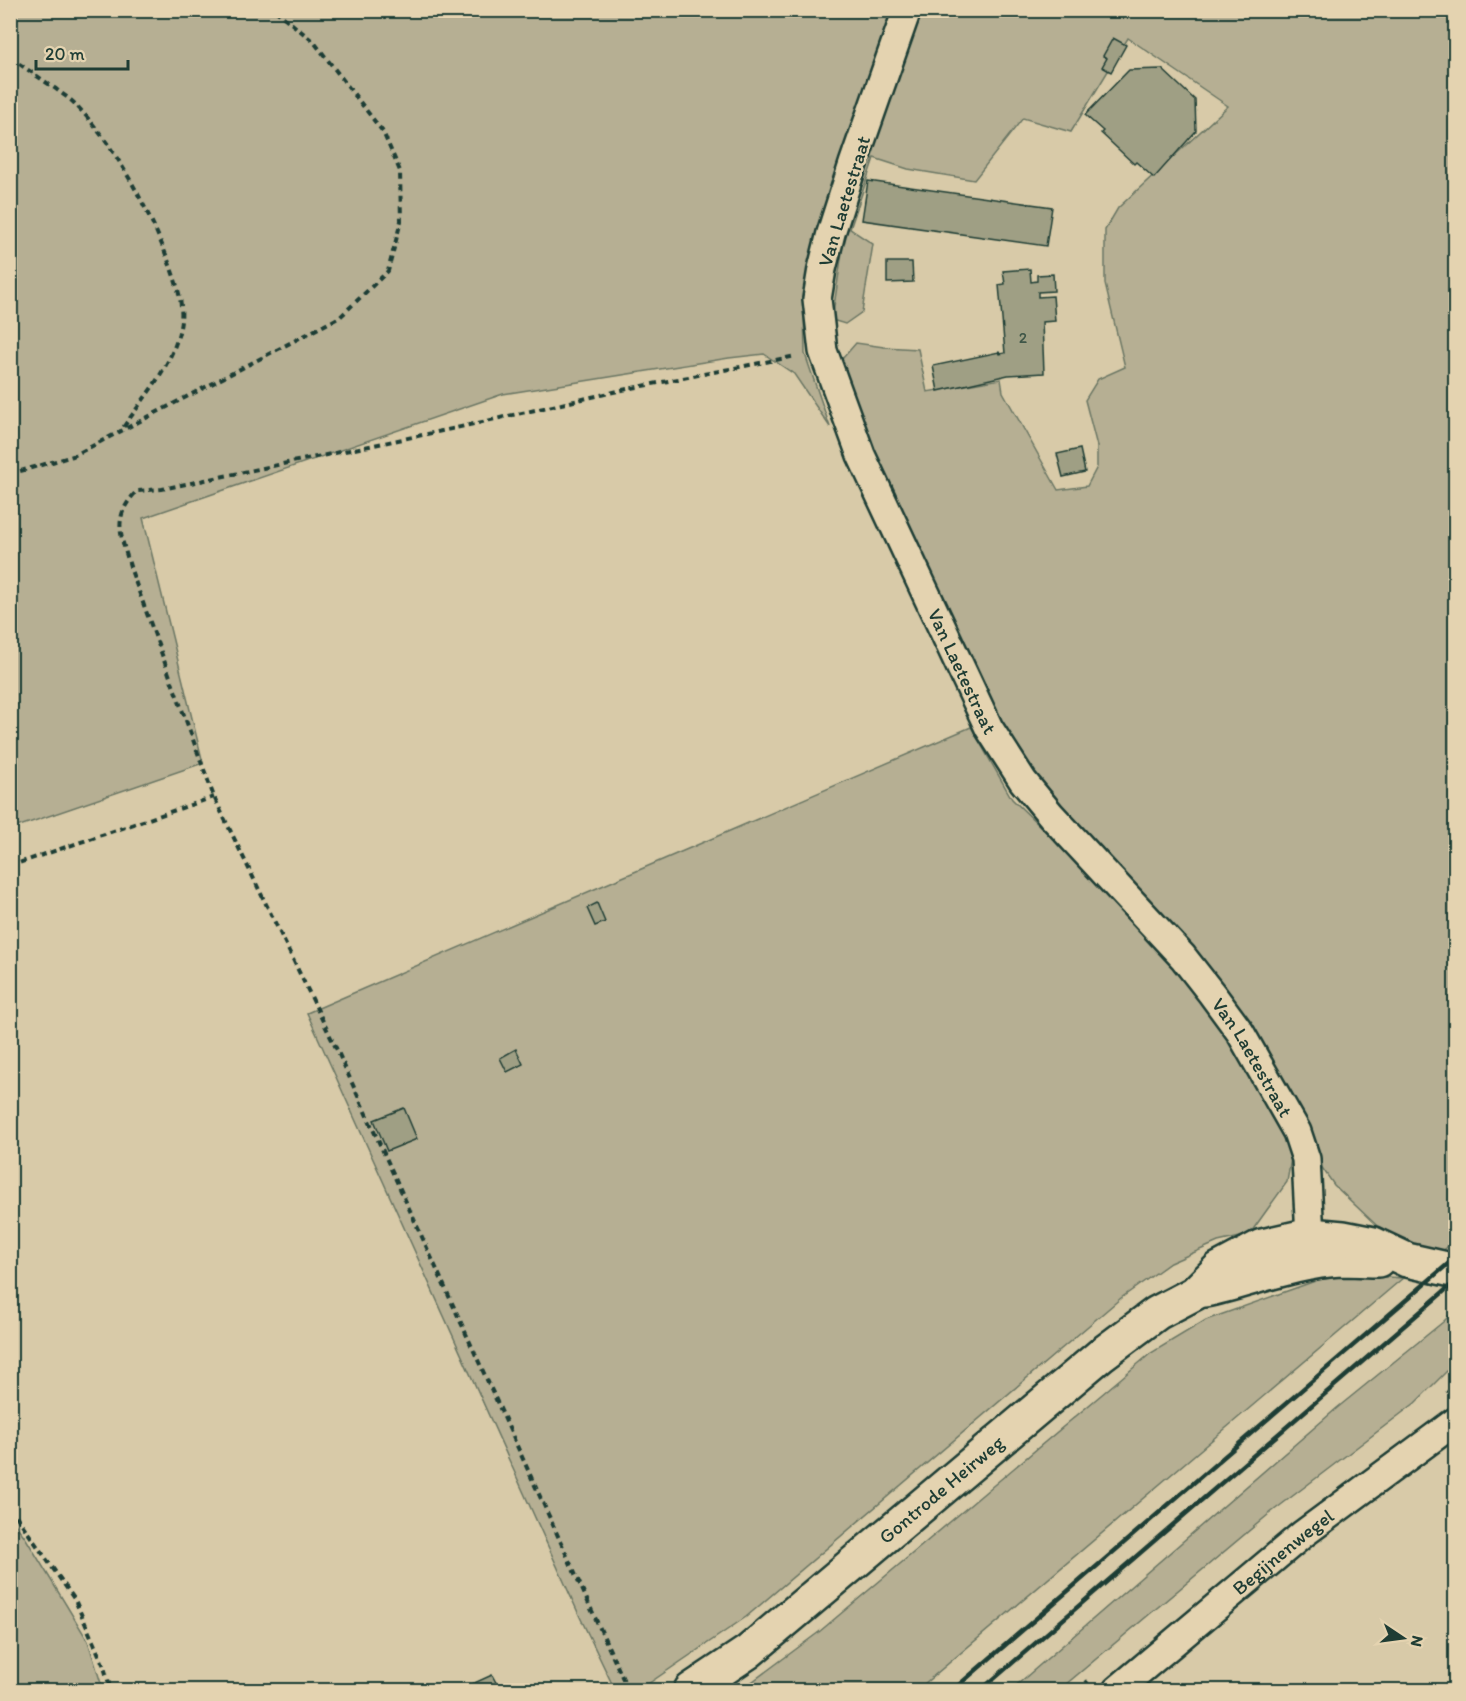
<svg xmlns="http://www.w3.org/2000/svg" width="1466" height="1701" font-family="Itim,sans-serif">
<rect width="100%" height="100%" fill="#d8caa8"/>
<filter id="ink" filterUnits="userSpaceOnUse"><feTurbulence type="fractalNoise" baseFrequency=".0167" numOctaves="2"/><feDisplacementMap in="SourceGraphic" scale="12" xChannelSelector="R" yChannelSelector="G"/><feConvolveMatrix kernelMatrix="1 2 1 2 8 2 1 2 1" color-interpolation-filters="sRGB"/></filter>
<g filter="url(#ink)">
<g fill="#b6af93" stroke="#6a7664" stroke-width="1.5">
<polygon points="10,11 1455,11 1455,1240 1437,1256 1393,1241 1334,1185 1316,1159 1281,1077 1233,997 1146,899 1034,781 985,692 844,388 842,359 856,343 884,347 918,349 927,392 1001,379 1003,392 1058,490 1087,486 1097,467 1097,446 1085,400 1098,379 1125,367 1105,284 1105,230 1118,208 1228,106 1128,38 1071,132 1023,118 974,180 908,169 874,158 850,229 873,244 862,312 845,324 832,320 842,252 813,244 804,310 805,354 830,427 794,374 764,354 729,358 503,394 143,518 203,763 11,829"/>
<polygon points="971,727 1012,799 1078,863 1175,967 1228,1036 1284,1127 1291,1158 1287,1182 1249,1235 1218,1242 1170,1263 1121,1298 746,1617 639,1690 615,1690 580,1617 307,1013"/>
<polygon points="1350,1275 1403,1278 917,1690 741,1690 819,1632 1151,1353 1206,1320 1318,1280"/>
<polygon points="1455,1310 1455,1363 1415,1403 1269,1514 1059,1690 1011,1690 1337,1408 1443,1322"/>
<polygon points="11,1519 25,1537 88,1641 103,1690 11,1690"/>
</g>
<g fill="#9f9f84" stroke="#1f3d34" stroke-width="1.5">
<polygon points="1113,38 1126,45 1111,72 1102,67 1107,58 1103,56"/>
<polygon points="1162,69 1195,100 1196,131 1154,178 1136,162 1134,164 1101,133 1103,131 1085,115 1129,70"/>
<polygon points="868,181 1052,207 1046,246 862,220"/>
<polygon points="887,262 912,262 913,282 887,283"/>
<polygon points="1030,269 1031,282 1037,281 1037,275 1053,274 1054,291 1038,292 1038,297 1053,296 1055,321 1042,322 1044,373 1008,375 938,391 933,366 999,352 1000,354 1005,353 999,285 1005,284 1003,271"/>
<polygon points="1080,449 1085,472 1063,477 1057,454"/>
<polygon points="597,903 605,922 595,926 587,908"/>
<polygon points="516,1049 523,1064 507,1072 500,1058"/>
<polygon points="404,1108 417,1139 387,1151 374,1120"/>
<polygon points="492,1675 500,1690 475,1690 472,1684"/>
</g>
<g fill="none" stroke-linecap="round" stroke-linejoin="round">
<defs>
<g id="street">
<path id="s1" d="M907 10 853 164 831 233 822 269 817 299 823 351 861 455 989 728 1023 781 1051 815 1183 957 1212 994 1240 1032 1297 1132 1306 1159 1311 1256"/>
<path id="s2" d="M1117 1690 1303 1534 1456 1421"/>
</g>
<g id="secondary">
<path d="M1206 1290C1249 1280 1297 1261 1341 1259 1354 1259 1366 1260 1378 1260"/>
<path id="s3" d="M691 1690 748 1652 1102 1354 1157 1313 1195 1293 1219 1269 1262 1246 1310 1235 1343 1238 1373 1244 1407 1260 1456 1271"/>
</g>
</defs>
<use href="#street" stroke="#1f3d34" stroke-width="32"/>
<use href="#secondary" stroke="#1f3d34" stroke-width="38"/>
<g stroke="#1f3d34" stroke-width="4" stroke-dasharray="6 4.5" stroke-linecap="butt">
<path d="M10 58C26 68 41 79 56 89 62 94 69 98 74 103 115 144 151 213 171 268 177 285 183 302 181 321 176 363 143 398 120 432"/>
<polyline points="10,474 73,456 340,317 388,271 401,221 400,171 383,132 314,42 275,10"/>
<polyline points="10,866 214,797"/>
<polyline points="1447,1393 1456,1383"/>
<polyline points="10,1507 75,1600 103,1664 111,1690"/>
<path d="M628 1690 337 1050 214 797 131 570C122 537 110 519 137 491L162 489 456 428 627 389 796 356"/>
<polyline points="1078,1690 1088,1681"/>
</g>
<use href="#street" stroke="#e4d3b0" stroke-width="27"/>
<use href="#secondary" stroke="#e4d3b0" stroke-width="33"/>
<g stroke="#1f3d34" stroke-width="4.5">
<polyline points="953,1690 1456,1257"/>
<polyline points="981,1690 1456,1281"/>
</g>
</g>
</g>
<g text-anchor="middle" stroke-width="5" stroke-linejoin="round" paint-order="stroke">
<g font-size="16" fill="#3f5648">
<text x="1023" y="343">2</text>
</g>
<g font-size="20" fill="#1f3d34" stroke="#e4d3b0">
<text transform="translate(844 201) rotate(-73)" y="7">Van Laetestraat</text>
<text dy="7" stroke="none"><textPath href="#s1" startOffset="705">Van Laetestraat</textPath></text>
<text dy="7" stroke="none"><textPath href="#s1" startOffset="1191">Van Laetestraat</textPath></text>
<text dy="7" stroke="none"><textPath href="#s3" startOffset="321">Gontrode Heirweg</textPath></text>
<text dy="7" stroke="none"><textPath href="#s2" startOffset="216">Begijnenwegel</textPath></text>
</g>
</g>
<rect width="1466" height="1701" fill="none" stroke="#e4d3b0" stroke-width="36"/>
<rect x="18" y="18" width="1430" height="1665" fill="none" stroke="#1f3d34" stroke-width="2" filter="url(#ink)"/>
<g transform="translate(1403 1638) rotate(103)" stroke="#e4d3b0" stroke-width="4.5" paint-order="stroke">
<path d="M0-4.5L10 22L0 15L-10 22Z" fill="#1f3d34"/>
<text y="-9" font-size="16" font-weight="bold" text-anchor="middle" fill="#1f3d34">N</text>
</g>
<path d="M36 60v9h92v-9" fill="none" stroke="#1f3d34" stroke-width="3"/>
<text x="45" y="60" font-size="18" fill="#1f3d34" stroke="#e4d3b0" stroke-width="4.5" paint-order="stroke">20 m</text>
</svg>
